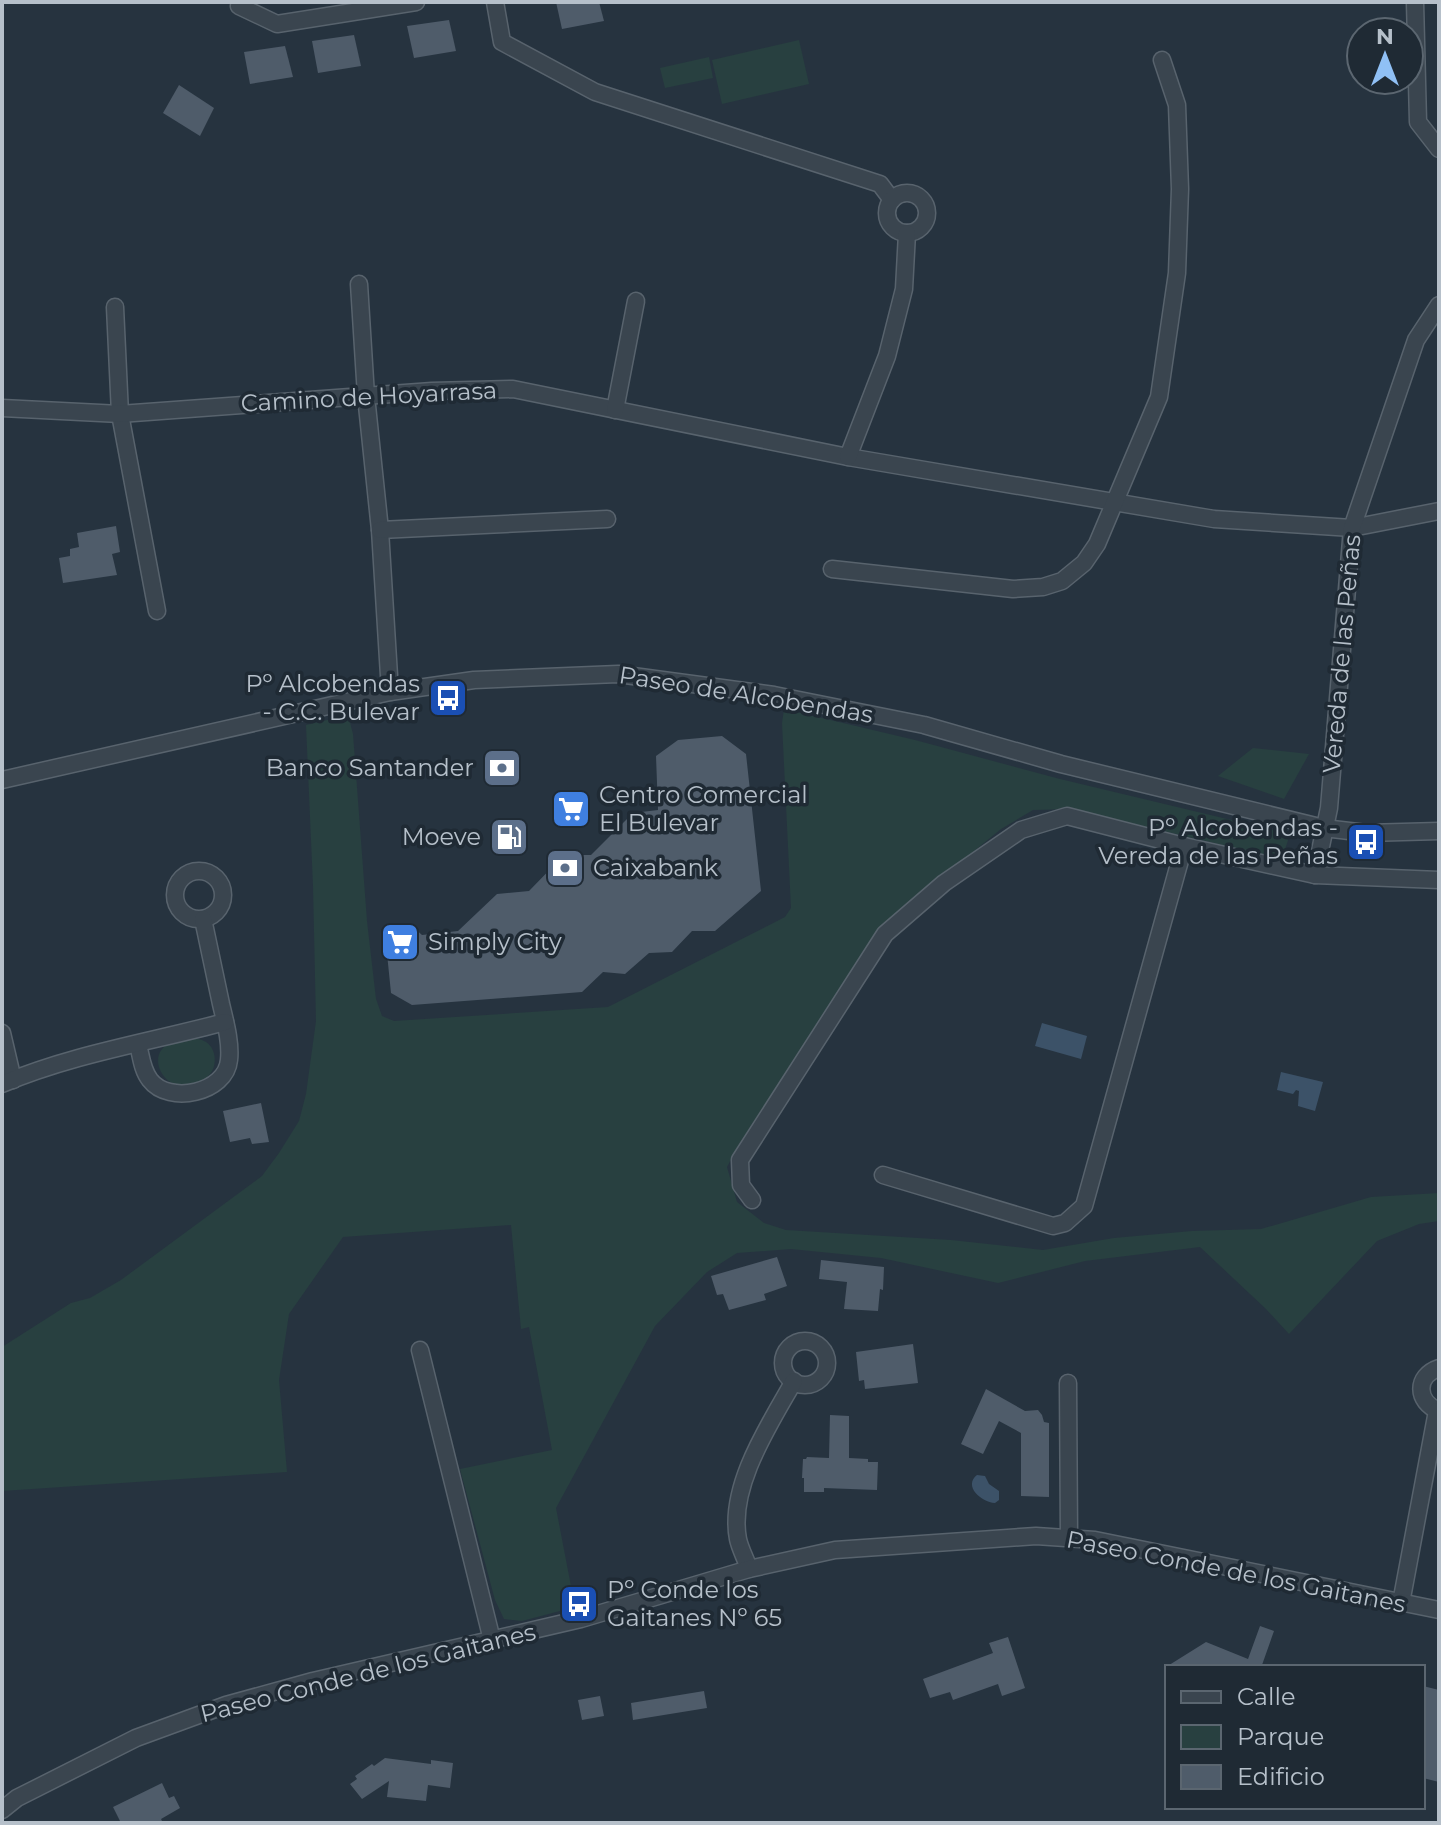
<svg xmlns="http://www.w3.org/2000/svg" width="1441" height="1825" font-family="Montserrat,sans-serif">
<rect width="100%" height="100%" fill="#26333f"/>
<g fill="#284040">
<polygon points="799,40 809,84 722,104 712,60"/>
<polygon points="709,57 713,78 665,88 660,68"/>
<polygon points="784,709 915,740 1060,779 1290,834 1282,859 1071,809 1033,810 1001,829 880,928 738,1146 727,1167 737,1202 764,1223 786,1230 951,1240 1043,1250 1114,1238 1192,1231 1261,1229 1371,1197 1439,1193 1439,1221 1419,1224 1377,1241 1289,1334 1266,1309 1200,1247 1085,1261 998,1283 881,1258 791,1249 737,1253 707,1272 655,1326 556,1508 575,1607 522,1621 504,1619 495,1600 460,1469 552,1450 529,1327 521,1329 511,1225 343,1237 289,1314 279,1380 287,1472 2,1491 2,1347 71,1303 90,1298 121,1280 262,1176 279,1153 299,1121 306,1094 316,1021 313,886 306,725 348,715 353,734 367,921 376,999 382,1016 394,1021 608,1007 785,917 791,908 782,723"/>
<polygon points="1253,748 1309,754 1284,799 1218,776"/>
<path d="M185 1038C191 1038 199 1038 204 1041 216 1046 218 1065 210 1074 206 1079 200 1082 194 1083 189 1084 180 1085 175 1084 161 1080 152 1059 163 1048 168 1042 178 1040 185 1038Z"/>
</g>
<g fill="#3c5268">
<polygon points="1042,1023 1087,1036 1081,1059 1035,1046"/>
<polygon points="1281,1072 1323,1082 1315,1111 1298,1106 1299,1091 1296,1090 1293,1094 1277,1090"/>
<path d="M977 1475 985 1476 989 1484 999 1491V1500L995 1503C981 1502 963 1486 977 1475Z"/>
</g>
<g fill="#4f5c6a">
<polygon points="556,2 599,2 604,21 562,29"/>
<polygon points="449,20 456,51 414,58 407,26"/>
<polygon points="354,35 361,66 318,73 312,41"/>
<polygon points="285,46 293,77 250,84 244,52"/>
<polygon points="179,85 214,108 200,136 163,113"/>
<polygon points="116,526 120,552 112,554 117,575 63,583 59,558 70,556 70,549 79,547 77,533"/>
<polygon points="722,736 746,754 761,891 715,931 692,931 672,952 649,953 625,974 603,972 582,992 412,1005 391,993 385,934 395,926 411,925 422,935 458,931 497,894 529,891 564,855 591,855 633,813 658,810 656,756 678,740"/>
<polygon points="512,753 513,781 491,782 490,754"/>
<polygon points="261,1103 269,1142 252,1144 250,1138 230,1142 223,1111"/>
<polygon points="777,1257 787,1286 764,1294 766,1300 729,1310 723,1294 717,1295 711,1276"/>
<polygon points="821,1260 884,1267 883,1290 880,1289 878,1311 844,1309 847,1282 819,1279"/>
<polygon points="913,1344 918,1383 865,1389 864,1380 859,1381 856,1352"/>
<polygon points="986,1389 1025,1411 1038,1410 1042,1415 1044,1422 1049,1423 1049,1497 1021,1496 1021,1433 999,1421 983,1454 961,1444"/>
<polygon points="830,1415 849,1416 849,1458 868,1459 868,1462 878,1462 877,1490 824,1488 824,1492 804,1492 804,1478 802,1478 803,1459 806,1459 807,1457 829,1458"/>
<polygon points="1260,1626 1274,1631 1262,1665 1266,1667 1166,1667 1206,1642 1248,1659"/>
<polygon points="1008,1637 1025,1688 1002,1696 998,1684 953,1700 950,1692 930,1698 923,1679 993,1653 989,1643"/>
<polygon points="1423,1686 1439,1690 1439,1782 1423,1778"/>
<polygon points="704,1691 707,1708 633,1720 631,1703"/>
<polygon points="600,1696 604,1716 582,1720 578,1700"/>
<polygon points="385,1758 431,1764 431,1760 453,1763 450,1788 428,1785 426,1801 387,1797 389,1781 362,1799 350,1784 357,1779 355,1776 372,1764 374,1766"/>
<polygon points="162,1783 169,1798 174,1796 180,1808 161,1819 163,1823 121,1823 113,1807"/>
</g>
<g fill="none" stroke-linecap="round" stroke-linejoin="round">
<defs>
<g id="minor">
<polyline points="495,2 502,42 595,92 880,184 892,200"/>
<polyline points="1415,2 1418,122 1439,149"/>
<polyline points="239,6 277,24 416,2"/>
<circle cx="907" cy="213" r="20"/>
<polyline points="359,284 366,396 380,530 390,692"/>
<polyline points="115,307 120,414 157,611"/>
<polyline points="2,408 120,414 432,391 513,389 848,457 1214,519 1352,528 1439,511"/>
<polyline points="615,410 636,301"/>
<polyline points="848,457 887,356 904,289 907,233"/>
<polyline points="380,530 607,519"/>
<polyline points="832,569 1013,589 1043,587 1062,581 1084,563 1097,544 1159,397 1177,273 1180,189 1177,105 1162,60"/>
<polyline points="2,780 390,692 474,680 618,674 774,695 924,725 1061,764 1324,828 1366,833 1439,831"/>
<circle cx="199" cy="895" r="24"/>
<polyline points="1315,875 1329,808 1352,528 1416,340 1439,305"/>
<polyline points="2,1033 13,1080"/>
<path d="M138 1044C141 1056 142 1070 150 1080 169 1105 226 1093 229 1060 231 1042 225 1021 221 1004 215 976 209 947 203 919"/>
<path d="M2 1084C73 1054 150 1042 225 1022"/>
<polyline points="883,1175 1053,1226 1065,1223 1084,1206 1184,846"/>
<polyline points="752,1200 741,1185 740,1160 885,934 944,883 1021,830 1067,816 1184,846 1315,875 1439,880"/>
<circle cx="805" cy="1363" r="22"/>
<polyline points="420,1350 492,1640"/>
<path d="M1439 1368C1415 1376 1416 1402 1439 1411"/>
<polyline points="1068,1383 1069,1538"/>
<path d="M749 1569C746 1559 740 1549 738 1539 728 1487 769 1425 794 1381"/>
<polyline points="1401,1603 1437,1411"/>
<polyline points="2,1810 17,1798 136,1738 226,1705 313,1681 581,1619 749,1569 835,1550 1036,1536 1095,1540 1439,1610"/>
</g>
</defs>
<use href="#minor" stroke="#58636d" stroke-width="19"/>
<use href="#minor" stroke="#3a454f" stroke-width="16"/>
</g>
<defs>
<symbol id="bus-square" viewBox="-11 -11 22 22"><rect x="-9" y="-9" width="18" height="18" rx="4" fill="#1a4fb4" stroke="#1f2a34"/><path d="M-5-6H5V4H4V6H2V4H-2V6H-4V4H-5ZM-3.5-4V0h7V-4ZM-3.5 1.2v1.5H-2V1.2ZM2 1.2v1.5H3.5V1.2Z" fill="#fff"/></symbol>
<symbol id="bank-square" viewBox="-11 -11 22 22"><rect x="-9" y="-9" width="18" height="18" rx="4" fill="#5c6f8a" stroke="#1f2a34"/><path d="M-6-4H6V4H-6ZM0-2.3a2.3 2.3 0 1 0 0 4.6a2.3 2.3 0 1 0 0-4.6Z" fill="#fff"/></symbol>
<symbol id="supermarket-square" viewBox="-11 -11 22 22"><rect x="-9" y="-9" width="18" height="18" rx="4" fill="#3f7fe0" stroke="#1f2a34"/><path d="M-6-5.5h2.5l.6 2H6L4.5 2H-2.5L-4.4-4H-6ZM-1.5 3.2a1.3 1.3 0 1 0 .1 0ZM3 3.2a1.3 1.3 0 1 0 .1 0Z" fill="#fff"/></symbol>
<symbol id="fuel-square" viewBox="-11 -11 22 22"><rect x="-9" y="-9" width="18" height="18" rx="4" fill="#5c6f8a" stroke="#1f2a34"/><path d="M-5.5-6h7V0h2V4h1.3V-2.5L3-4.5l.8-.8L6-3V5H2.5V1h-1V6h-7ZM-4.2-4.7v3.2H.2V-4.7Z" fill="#fff"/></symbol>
</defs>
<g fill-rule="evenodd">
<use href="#bus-square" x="426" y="676" width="44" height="44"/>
<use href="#bank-square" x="480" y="746" width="44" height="44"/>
<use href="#supermarket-square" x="549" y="787" width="44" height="44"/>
<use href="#fuel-square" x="487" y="815" width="44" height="44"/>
<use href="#bus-square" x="1344" y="820" width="44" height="44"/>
<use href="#bank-square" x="543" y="846" width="44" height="44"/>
<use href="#supermarket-square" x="378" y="920" width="44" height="44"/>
<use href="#bus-square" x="557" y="1582" width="44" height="44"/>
</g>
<g text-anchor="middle" stroke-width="7" stroke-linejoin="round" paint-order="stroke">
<g font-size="24" fill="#b6c0ca" stroke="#1f2a34">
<text transform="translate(369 397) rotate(-3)" y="8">Camino de Hoyarrasa</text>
<text transform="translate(1342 654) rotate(-85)" y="8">Vereda de las Peñas</text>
<text transform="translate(746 695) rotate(9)" y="8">Paseo de Alcobendas</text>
<text transform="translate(1236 1572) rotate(11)" y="8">Paseo Conde de los Gaitanes</text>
<text transform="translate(368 1673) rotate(-14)" y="8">Paseo Conde de los Gaitanes</text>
</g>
<g font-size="24" fill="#b6c0ca" stroke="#1f2a34" text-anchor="end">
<text x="420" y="692">Pº Alcobendas<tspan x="420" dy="28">- C.C. Bulevar</tspan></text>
<text x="474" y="776">Banco Santander</text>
<text x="599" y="803" text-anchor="start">Centro Comercial<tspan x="599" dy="28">El Bulevar</tspan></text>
<text x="1338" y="836">Pº Alcobendas -<tspan x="1338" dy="28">Vereda de las Peñas</tspan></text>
<text x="481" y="845">Moeve</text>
<text x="593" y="876" text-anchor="start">Caixabank</text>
<text x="428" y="950" text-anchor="start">Simply City</text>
<text x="607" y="1598" text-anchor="start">Pº Conde los<tspan x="607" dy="28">Gaitanes Nº 65</tspan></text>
</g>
</g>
<rect width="1441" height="1825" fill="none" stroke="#b6c0ca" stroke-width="8"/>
<rect x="1165" y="1665" width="260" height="144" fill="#1f2a34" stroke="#5b6670" stroke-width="2"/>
<rect x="1181" y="1691" width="40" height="12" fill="#3a454f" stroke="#5b6670" stroke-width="2"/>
<text x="1237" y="1705" font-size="24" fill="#b6c0ca">Calle</text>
<rect x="1181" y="1725" width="40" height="24" fill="#284040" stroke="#5b6670" stroke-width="2"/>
<text x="1237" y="1745" font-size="24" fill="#b6c0ca">Parque</text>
<rect x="1181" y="1765" width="40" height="24" fill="#4f5c6a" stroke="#5b6670" stroke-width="2"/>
<text x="1237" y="1785" font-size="24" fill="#b6c0ca">Edificio</text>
<g transform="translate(1385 56)"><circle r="38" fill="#1f2a34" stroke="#5b6670" stroke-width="2"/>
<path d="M0-6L14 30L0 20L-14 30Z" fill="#90c0f5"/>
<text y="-12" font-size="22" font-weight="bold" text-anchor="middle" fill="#b6c0ca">N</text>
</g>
</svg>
